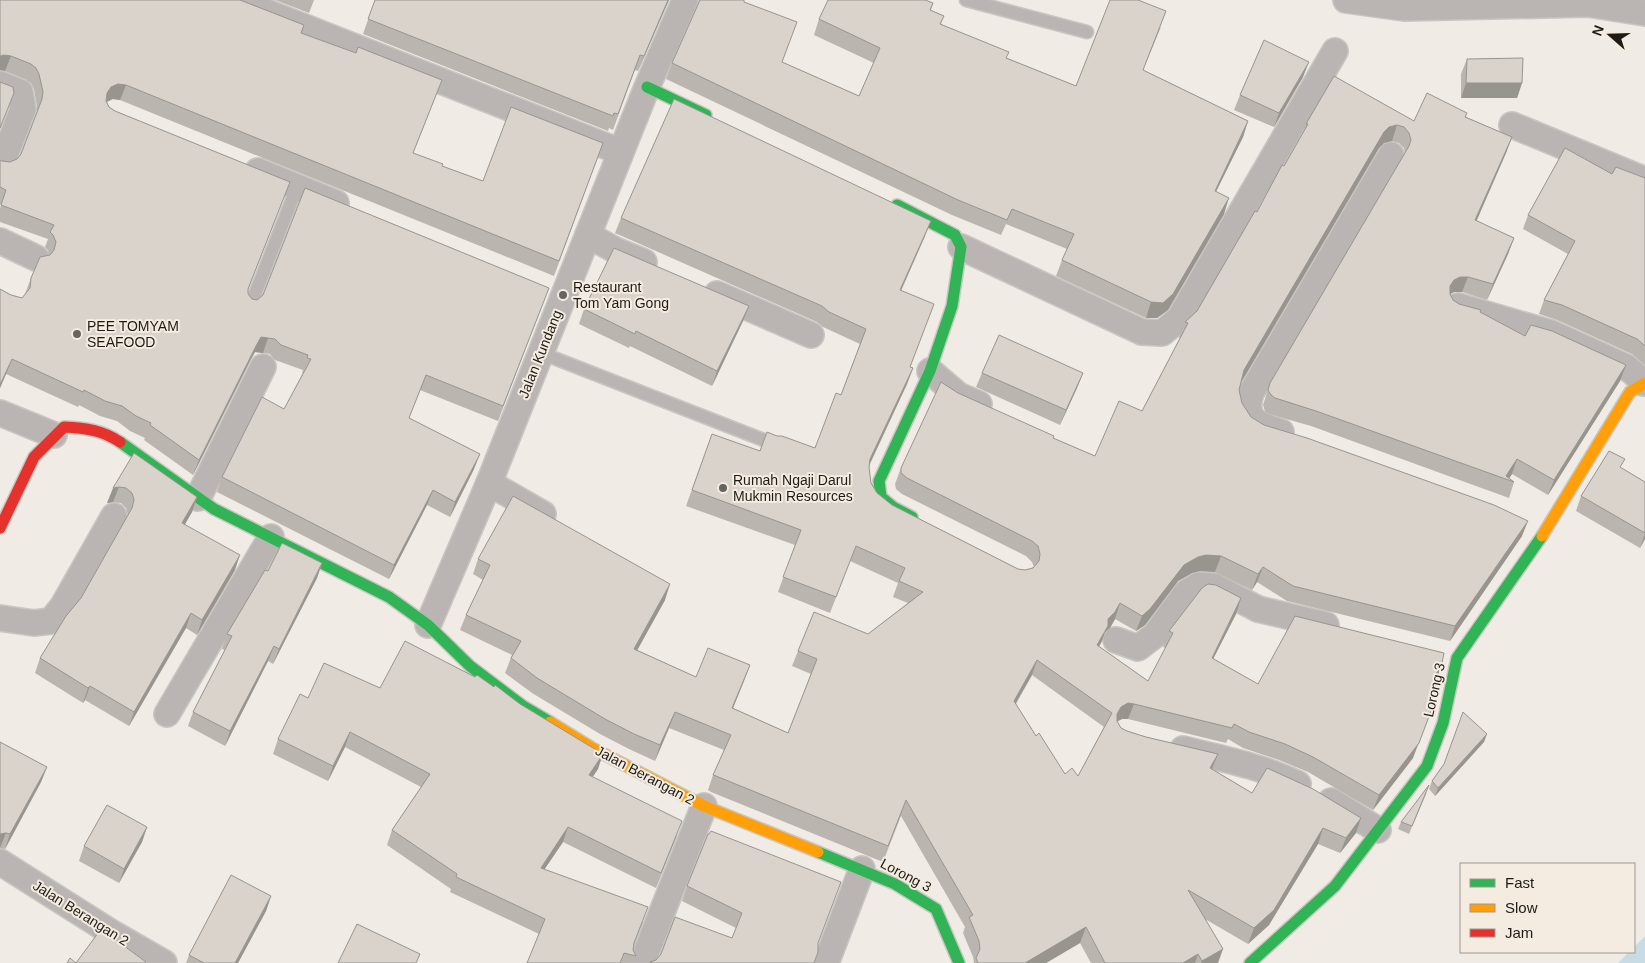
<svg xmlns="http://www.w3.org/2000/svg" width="1645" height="963" font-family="Arial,sans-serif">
<rect width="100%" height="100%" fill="#f0ebe5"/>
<polygon fill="#c8dce6" points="1645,936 1645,963 1618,963 1629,952 1634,952 1634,947"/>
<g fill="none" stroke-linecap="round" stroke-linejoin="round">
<defs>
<g id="lane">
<polyline points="966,0 1087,32"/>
<polyline points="250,307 297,187"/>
<polyline points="541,353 774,444"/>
</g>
<g id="street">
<polyline points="236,0 621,152"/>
<polyline points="1346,0 1404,8 1588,4 1645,13"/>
<polyline points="0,84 20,92 23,109 2,163"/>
<polyline points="1512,125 1645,180"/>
<polyline points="258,171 336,203"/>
<polyline points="588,235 615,250 644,262"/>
<polyline points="0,241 36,258"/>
<polyline points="961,247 1142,332 1162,333 1179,319 1335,51"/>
<polyline points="717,294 811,335"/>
<polyline points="1458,306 1551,333 1626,367 1635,374 1643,383"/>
<polyline points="930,371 958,395 979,404"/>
<polyline points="0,413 54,435"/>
<path d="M1281 432C1259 425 1242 420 1251 393L1391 155"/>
<polyline points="489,483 543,514"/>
<polyline points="198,498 263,367"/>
<polyline points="0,618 34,623 51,621 63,606 114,516"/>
<polyline points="428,625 489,483 647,87 685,0"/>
<polyline points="1116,640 1138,648 1155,635 1186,593 1199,585 1214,586 1258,609 1326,625"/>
<polyline points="167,714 271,537"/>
<path d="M1183 749C1224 759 1260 766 1298 784"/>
<polyline points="1331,801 1378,830"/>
<polyline points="0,862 112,933 164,963"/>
<polyline points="642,963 704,806"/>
<polyline points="826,963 862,869"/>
</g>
<g id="fast">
<polyline points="647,87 706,115"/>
<polyline points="897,205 955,235 961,247 952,306 930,371 879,481 881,497 893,507 912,517"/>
<polyline points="120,442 214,509 389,597 428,625 470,666 523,706 550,722"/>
<polyline points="818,852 895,884 936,909 959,963"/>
<polyline points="1250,963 1335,886 1427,766 1443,723 1457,658 1542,536"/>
</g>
<g id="slow">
<polyline points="1542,536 1630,392 1645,383"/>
<polyline points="550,722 592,748 704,806 818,852"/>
</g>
<path id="jam" d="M0 528 34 457 64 427C85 428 102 430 120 442"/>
</defs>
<use href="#lane" stroke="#c9c6c1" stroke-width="15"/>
<use href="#street" stroke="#c9c6c1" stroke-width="28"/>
<use href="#fast" stroke="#c9c6c1" stroke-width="14"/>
<use href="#slow" stroke="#c9c6c1" stroke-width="14"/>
<use href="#jam" stroke="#c9c6c1" stroke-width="14"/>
<use href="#lane" stroke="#bab5b3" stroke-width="12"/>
<use href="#street" stroke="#bab5b3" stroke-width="25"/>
<use href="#fast" stroke="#30b455" stroke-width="11"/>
<use href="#slow" stroke="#ff9f0a" stroke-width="11"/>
<use href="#jam" stroke="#e5322d" stroke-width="11"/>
</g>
<g fill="#bbb5af" fill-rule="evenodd">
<polygon points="0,0 301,33 356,53 442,80 413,153 442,166 483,181 603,143 554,276 120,100 113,99 107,102 109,107 115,111 284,197 248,290 248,294 252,299 543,303 498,421 420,390 409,418 474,469 450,517 427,505 389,579 217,492 222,477 284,409 303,373 302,373 303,370 275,360 270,354 263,353 255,352 250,361 193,475 144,440 145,438 130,431 117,421 100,416 79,405 78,407 6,374 0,388 0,289 11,295 22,298 25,294 31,278 49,255 48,250 45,247 48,239 0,222 0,208 1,205 0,204 0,160 2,161 10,162 17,159 21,154 37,113 37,107 34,89 31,83 25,79 5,71"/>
<polygon points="275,0 314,0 309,13"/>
<polygon points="375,0 669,0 638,71 635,70 613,130 609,128 608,131 363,34"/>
<polygon points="744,2 782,62 859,96 874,63 814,35 819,19 933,3 931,10 944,16 941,24 1007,58 1076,86 1161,27 1143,70 1248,121 1243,137 1216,191 1224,214 1168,310 1157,318 1146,318 1056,276 1062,260 1067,249 1006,224 1001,235 952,215 666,79 672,63"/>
<polygon points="1467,59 1522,83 1517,98 1461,98 1461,74"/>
<polygon points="1303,77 1274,127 1234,110 1240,95"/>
<path d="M1467 113 1466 117 1512 137 1506 153 1476 221 1514 238 1508 254 1487 300 1462 292H1454L1450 294 1453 300 1459 304 1480 312 1525 336 1626 365 1620 381 1548 495 1512 474 1509 478 1514 482 1509 498 1311 426 1269 414 1265 411 1263 405 1270 383 1405 154 1404 148 1399 143 1392 141 1384 143 1379 148 1242 380 1239 390 1242 403 1251 417 1264 425 1522 536 1450 641 1287 601 1257 582 1252 590 1215 572 1200 571 1192 573 1178 581 1145 625 1136 631 1115 619 1110 628 1105 632 1102 641 1099 647 1148 681 1166 648 1163 647 1169 631 1236 614 1213 659 1258 684 1442 663 1435 682 1413 758 1373 810 1308 772 1279 760 1243 748 1228 739 1226 743 1128 719H1122L1117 722 1121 728 1127 731 1146 737 1218 754 1212 769 1252 793 1356 833 1340 853 1318 844 1269 925 1248 944 1205 919 1218 963H1091L1080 943 1046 963H974L973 957 963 933 965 927 901 816 883 862 711 792 708 790 713 775 724 750 669 728 655 761 629 749 600 734 532 693 505 673 512 655 460 630 466 615 483 580 473 574 478 559 665 600 637 650 696 677 750 665 733 708 788 733 811 674 792 666 798 651 868 634 908 603 893 597 898 583 850 561 830 613 778 592 795 545 686 506 712 434 760 451 777 436 815 448 841 395 860 344 823 327 817 322 615 233 621 218 925 236 901 291 910 367 913 368 907 384 870 464 869 467 871 483 877 493 892 505 1018 569 1025 570 1034 567 1032 562 1026 556 902 494 896 489 895 484 901 468 958 393 1053 438 1095 456 1142 411 1180 338 1179 337 1185 322 1197 311 1284 166 1302 135 1306 124 1414 121ZM1032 675 1104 727 1078 776 1065 774 1036 736 1016 704Z"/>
<polygon points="1612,174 1645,178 1645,365 1632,354 1557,320 1539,314 1544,300 1568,254 1523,229 1528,215"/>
<polygon points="749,306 743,321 712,386 630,346 629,348 579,324 584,309"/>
<polygon points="982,373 1083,373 1077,388 1060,425 976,387"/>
<polygon points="134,453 197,497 192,512 185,524 235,570 197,635 186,628 129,726 85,700 83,703 35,673 40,658 81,598 128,515 126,508 121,503 113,502 107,503"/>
<polygon points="1621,468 1645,482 1645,539 1640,548 1576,511 1581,496"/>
<polygon points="322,563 317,578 273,664 268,661 225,746 188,726 193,712 225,650 222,649 227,634 268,571"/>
<polygon points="380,688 598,769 592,777 677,836 656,888 563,842 544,870 643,922 634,945 633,950 636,956 633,963 527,963 539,934 450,892 451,889 387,845 392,830 421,787 345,747 328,781 273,754 278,739 308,698"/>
<polygon points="0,742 47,767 41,782 5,849 0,848"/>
<polygon points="1484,742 1435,796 1429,789 1432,781 1444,764"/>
<polygon points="1427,792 1409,834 1398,829 1401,822"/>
<polygon points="147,827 142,842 119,883 79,861 84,846"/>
<polygon points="687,886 818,944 814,963 650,963 650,962 732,938 736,928 682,901"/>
<polygon points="271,896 266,911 238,963 186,963 189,955"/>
</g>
<g fill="#98948e">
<polygon points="668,0 669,0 638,71 644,56"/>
<polygon points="4,55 11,56 5,71 0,70 0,56"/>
<polygon points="1309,62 1303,77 1274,127 1279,113"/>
<polygon points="1466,83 1522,83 1517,98 1461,98"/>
<polygon points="118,84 126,85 120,100 113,99 106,102 107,93 111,87"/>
<polygon points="1248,121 1243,137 1209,206 1215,191"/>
<polygon points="1397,125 1392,141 1384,143 1379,148 1239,386 1244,370 1384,132 1389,127"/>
<polygon points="1512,137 1506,153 1470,236 1475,220"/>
<polygon points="1229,198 1224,214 1168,310 1157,318 1146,318 1151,302"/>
<polygon points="931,221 925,236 894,306 900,290"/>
<polygon points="1514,238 1508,254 1487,300 1493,284"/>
<polygon points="1460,277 1468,277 1462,292 1454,292 1448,295 1450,286 1454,280"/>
<polygon points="749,306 743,321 712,386 717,371"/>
<polygon points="261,337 268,338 263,353 255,352 250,361 193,475 199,460 256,346"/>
<polygon points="12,359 6,374 0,388 0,385"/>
<polygon points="1626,365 1620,381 1548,495 1554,480"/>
<polygon points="913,368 907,384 865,474 870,459"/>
<polygon points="1083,373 1077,388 1060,425 1066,410"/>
<polygon points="480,454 474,469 450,517 455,502"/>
<polygon points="1517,459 1512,474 1508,480 1506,476"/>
<polygon points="119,487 113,502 107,503 113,488"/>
<polygon points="433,490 427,505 389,579 394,565"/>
<polygon points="197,497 192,512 177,538 182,523"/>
<polygon points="1528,521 1522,536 1450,641 1455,626"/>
<polygon points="1645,534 1645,539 1640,548"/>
<polygon points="240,555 235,570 197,635 202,620"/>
<polygon points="1206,555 1221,556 1215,572 1200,571 1192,573 1178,581 1145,625 1136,631 1142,616 1184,565 1198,557"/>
<polygon points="322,563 317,578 273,664 279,649"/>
<polygon points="1263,567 1257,582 1252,590 1258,574"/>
<polygon points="670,584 665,600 629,665 634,649"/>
<polygon points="1241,598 1236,614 1206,673 1212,658"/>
<polygon points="1120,603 1115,619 1110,628 1105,632 1102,641 1091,661 1097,645 1108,619"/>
<polygon points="191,613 186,628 129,726 134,712"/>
<polygon points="274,646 268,661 225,746 230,731"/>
<polygon points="1037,660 1032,675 1008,716 1014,701"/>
<polygon points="1442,663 1437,679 1427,696 1433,680"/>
<polygon points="750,665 744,681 727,723 732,708"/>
<polygon points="90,686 85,700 83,703 88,688"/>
<polygon points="1128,703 1134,704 1128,719 1122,719 1115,722 1117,714 1121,707"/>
<polygon points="1434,703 1413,758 1373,810 1379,795"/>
<polygon points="675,712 669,728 655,761 660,745"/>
<polygon points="350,732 345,747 328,781 333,766"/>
<polygon points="1487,734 1484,742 1435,796 1438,788"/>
<polygon points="603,754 598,769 584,790 589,775"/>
<polygon points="1218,754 1212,769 1210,768"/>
<polygon points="47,767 41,782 5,849 10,834"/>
<polygon points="1361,818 1356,833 1340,853 1346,838"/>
<polygon points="147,827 142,842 119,883 124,869"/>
<polygon points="568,827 563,842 535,883 541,868"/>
<polygon points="1323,828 1318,844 1269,925 1248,944 1254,928"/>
<polygon points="6,833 0,848 0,834"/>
<polygon points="271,896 266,911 238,963 235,963"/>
<polygon points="1086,927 1080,943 1046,963 1025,963"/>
<polygon points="1223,949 1218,963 1201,963 1202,961"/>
<polygon points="1198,954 1195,963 1183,963"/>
</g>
<g fill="#d9d3cb" stroke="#98948e" fill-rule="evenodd">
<polygon points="0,0 240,0 304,25 301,33 356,53 358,47 442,80 413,153 443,164 442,166 483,181 511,107 603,143 559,261 126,85 118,84 111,87 107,93 106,101 109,107 115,111 290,182 248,289 248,294 252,299 257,300 263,295 305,188 549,288 503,406 426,375 409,418 480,454 455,502 433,490 394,565 222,477 262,397 284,409 311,359 307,358 308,355 281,345 275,339 261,337 256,346 199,460 150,425 151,423 136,416 122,406 105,401 84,390 83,392 12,359 0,385 0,289 11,295 22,298 30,288 31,278 40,257 50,255 54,250 56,242 53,235 50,232 54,225 1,205 6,190 0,187 0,160 2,161 10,162 17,159 21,154 42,99 43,92 39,74 36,68 31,64 11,56 4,55 0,56"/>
<polygon points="375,0 668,0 644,56 640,55 618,114 614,113 613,116 368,19"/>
<polygon points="700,0 744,0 744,2 797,22 782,62 859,96 880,48 819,19 828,0 925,0 933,3 930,10 944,16 940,24 1009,52 1006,58 1076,86 1110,0 1138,0 1166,11 1143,70 1248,121 1215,191 1229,198 1173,294 1163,303 1151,302 1062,260 1074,234 1012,209 1007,220 958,200 672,63"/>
<polygon points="1264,40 1309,62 1279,113 1240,95"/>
<polygon points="1523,58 1522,83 1466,83 1467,59"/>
<path d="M1334 76 1414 121 1427 93 1467 113 1465 117 1512 137 1475 220 1514 238 1493 284 1468 277H1460L1454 280 1450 286V294L1453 300 1459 304 1481 310 1480 312 1525 336 1531 325 1552 331 1626 365 1554 480 1517 459 1506 476 1514 482 1316 411 1275 398 1271 395 1268 390 1270 383 1409 146 1411 140 1409 133 1404 127 1397 125 1389 127 1384 132 1244 370 1239 390 1242 403 1251 417 1264 425 1307 438 1494 505 1528 521 1455 626 1293 586 1263 567 1258 574 1221 556 1206 555 1198 557 1184 565 1150 609 1142 616 1120 603 1115 612 1108 619V626L1097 645 1148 681 1173 633 1169 631 1202 588 1208 584 1216 585 1241 598 1212 658 1258 684 1295 616 1444 653 1442 663 1433 680 1438 683 1434 703 1419 743 1379 795 1313 757 1285 744 1249 732 1234 724 1232 728 1134 704 1128 703 1121 707 1117 714V721L1121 728 1127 731 1146 737 1218 754 1210 768 1252 793 1267 768 1313 789 1361 818 1346 838 1323 828 1274 910 1254 928 1188 890 1223 949 1202 961 1198 954 1183 963H1105L1086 927 1025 963H978L976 958 980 949 979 941 969 917 973 915 906 800 888 846 716 776 713 775 731 735 675 712 660 745 634 734 605 719 537 678 511 658 521 641 466 615 490 565 478 559 513 496 670 584 634 649 696 677 708 648 750 665 732 708 788 733 817 659 798 651 814 612 868 634 923 592 899 581 905 568 856 546 836 597 783 577 801 530 692 490 712 434 760 451 767 432 777 436H782L815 448 836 393 841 395 866 329 829 312 822 306 621 218 674 99 931 221 900 290 934 304 910 367 913 368 870 459 869 467 871 483 877 493 892 505 1018 569 1025 570 1033 568 1039 561 1040 554 1038 546 1032 541 907 478 901 473V468L941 382 958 393 1054 436 1053 438 1095 456 1119 401 1142 411 1188 323 1185 322 1197 311 1255 211 1257 212 1282 165 1284 166 1308 124H1306ZM1037 660 1112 713 1078 776 1072 768 1065 774 1039 733 1036 736 1014 701Z"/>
<polygon points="0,82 13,87 14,93 0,128"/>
<polygon points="1565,148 1612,174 1616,167 1645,178 1645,346 1637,339 1562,305 1544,300 1575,241 1528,215"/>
<polygon points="614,248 749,306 717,371 636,331 635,334 584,309"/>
<polygon points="999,335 1083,373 1066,410 982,373"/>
<polygon points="1609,451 1625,459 1620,467 1645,482 1645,533 1581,496"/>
<polygon points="134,453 197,497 182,523 240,555 202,620 191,613 134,712 90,686 88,688 40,658 66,616 81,598 132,508 134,500 132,493 126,488 119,487 113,488"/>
<polygon points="282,543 322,563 279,649 274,646 230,731 193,712 232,636 227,634 265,570 268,571"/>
<polygon points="405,641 475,677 477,675 494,687 495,685 520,704 603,754 589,775 682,821 661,873 568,827 541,868 648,907 634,943 633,950 636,956 624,953 620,963 527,963 545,919 456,877 457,874 392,830 430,774 350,732 333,766 278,739 300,694 308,698 324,663 380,688"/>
<polygon points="1463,712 1487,734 1438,788 1432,781 1444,764"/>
<polygon points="0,742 47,767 10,834 6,833 0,834"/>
<polygon points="1429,785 1412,826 1401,822"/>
<polygon points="107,805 147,827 124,869 84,846"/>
<polygon points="711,831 841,882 818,943 818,952 814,963 653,963 650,962 656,960 661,954 675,917 732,938 742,913 687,886 708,834 709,834"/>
<polygon points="231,875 271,896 235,963 204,963 189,955"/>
<polygon points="357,924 420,954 416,963 338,963"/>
<polygon points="101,929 146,962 145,963 67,963 70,958 76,963"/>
</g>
<g fill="#68645f" stroke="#f4ece1" stroke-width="2">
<circle cx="563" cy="295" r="5"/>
<circle cx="77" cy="334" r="5"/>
<circle cx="723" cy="488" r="5"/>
</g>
<g text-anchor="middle" stroke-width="4" stroke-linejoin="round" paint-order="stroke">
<g font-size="14" fill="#1e1b17" stroke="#f4ece1" text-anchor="start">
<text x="573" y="292">Restaurant<tspan x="573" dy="16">Tom Yam Gong</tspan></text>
<text x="87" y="331">PEE TOMYAM<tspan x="87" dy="16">SEAFOOD</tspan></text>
<text x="733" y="485">Rumah Ngaji Darul<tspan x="733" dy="16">Mukmin Resources</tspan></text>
</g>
<g font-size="14" fill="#1e1b17" stroke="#f4ece1">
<text transform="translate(540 354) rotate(-68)" y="5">Jalan Kundang</text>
<text transform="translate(1434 690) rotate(-77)" y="5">Lorong 3</text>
<text transform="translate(645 775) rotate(28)" y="5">Jalan Berangan 2</text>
<text transform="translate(906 875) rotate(28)" y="5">Lorong 3</text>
<text transform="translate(81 913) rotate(32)" y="5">Jalan Berangan 2</text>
</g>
</g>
<rect x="1460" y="863" width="175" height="90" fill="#f4ece1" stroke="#9e9890"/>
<rect x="1470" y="879" width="25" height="8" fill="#30b455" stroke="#9e9890"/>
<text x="1505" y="888" font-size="15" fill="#1e1b17">Fast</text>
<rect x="1470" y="904" width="25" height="8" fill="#ff9f0a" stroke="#9e9890"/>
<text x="1505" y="913" font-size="15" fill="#1e1b17">Slow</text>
<rect x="1470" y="929" width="25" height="8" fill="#e5322d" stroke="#9e9890"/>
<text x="1505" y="938" font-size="15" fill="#1e1b17">Jam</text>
<g transform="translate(1610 35) rotate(290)" stroke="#f4ece1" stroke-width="4" paint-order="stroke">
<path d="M0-4L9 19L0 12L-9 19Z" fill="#1e1b17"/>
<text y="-8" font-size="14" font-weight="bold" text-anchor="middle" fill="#1e1b17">N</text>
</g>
</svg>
